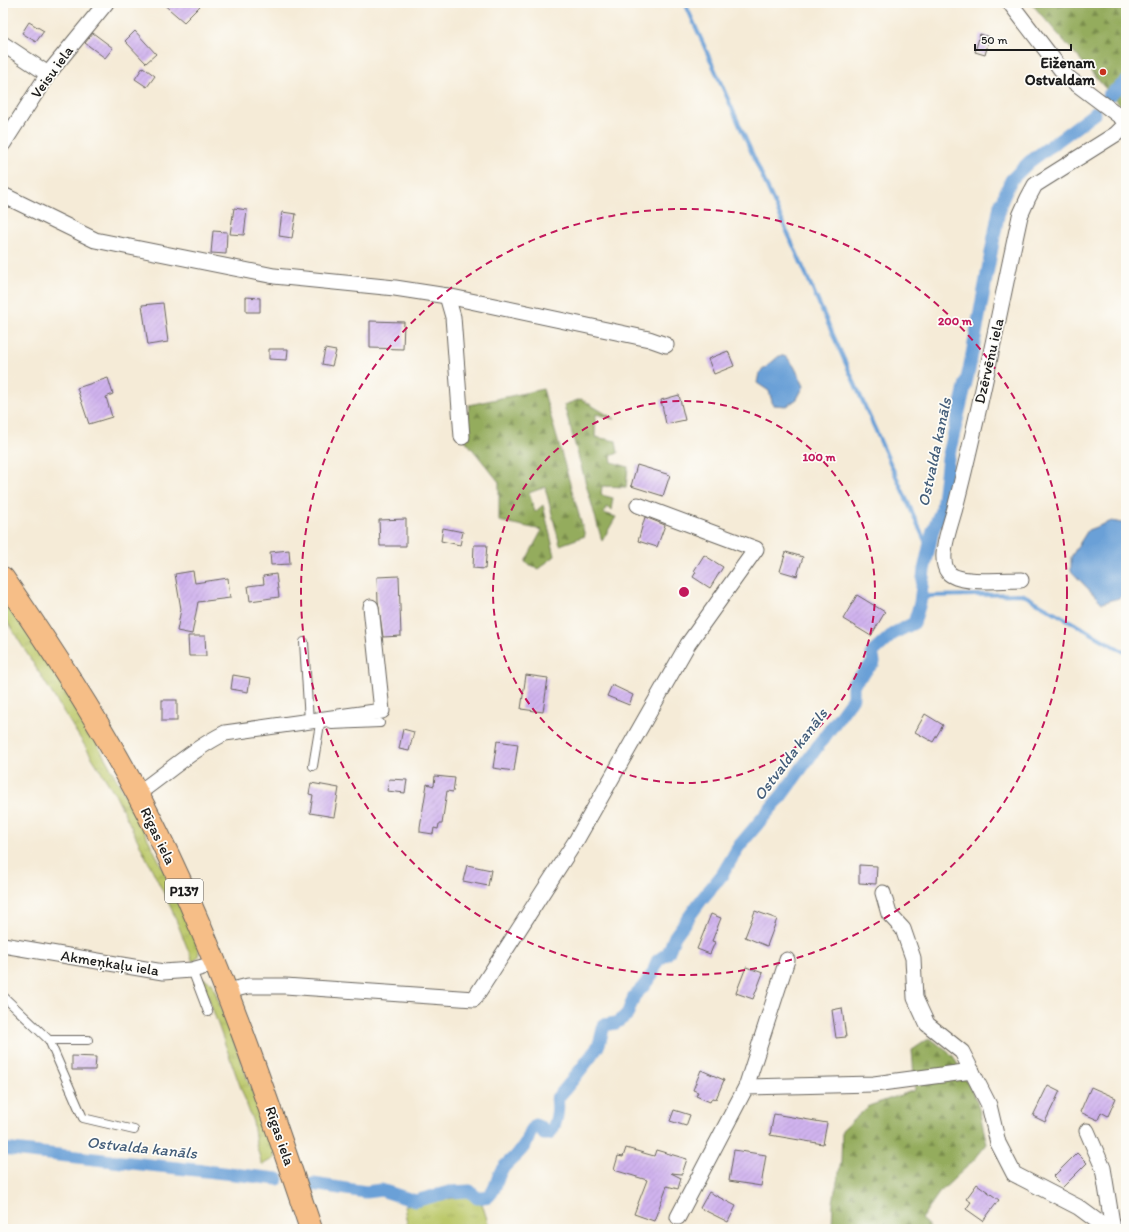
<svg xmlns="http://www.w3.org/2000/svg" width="1129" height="1232" font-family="Itim,sans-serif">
<defs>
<pattern id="grass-tufts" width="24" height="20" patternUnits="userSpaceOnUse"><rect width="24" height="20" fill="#bbc869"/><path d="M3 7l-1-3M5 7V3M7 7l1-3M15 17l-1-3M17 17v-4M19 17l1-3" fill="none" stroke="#a0ab5a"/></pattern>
<pattern id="forest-firs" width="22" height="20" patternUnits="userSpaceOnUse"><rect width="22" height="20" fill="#94ac5d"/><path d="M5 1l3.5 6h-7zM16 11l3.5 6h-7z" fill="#788b4c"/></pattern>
<pattern id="building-hatch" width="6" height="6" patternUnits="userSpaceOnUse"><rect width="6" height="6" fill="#d0b3ee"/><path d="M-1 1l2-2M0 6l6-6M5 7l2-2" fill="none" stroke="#b299cc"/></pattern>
</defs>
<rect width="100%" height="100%" fill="#fdfcf7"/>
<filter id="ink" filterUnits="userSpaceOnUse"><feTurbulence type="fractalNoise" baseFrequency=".025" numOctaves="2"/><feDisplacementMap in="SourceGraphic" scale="8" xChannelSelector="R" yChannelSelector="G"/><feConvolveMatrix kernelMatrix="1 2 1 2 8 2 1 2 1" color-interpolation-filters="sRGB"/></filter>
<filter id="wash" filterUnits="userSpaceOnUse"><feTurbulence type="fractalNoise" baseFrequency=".012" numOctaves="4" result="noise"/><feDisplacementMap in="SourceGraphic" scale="16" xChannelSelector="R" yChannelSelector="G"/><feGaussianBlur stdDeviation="0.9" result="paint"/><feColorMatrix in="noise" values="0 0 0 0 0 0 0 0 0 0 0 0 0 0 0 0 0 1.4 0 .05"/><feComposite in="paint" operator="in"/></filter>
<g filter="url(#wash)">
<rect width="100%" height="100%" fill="#f5ebd7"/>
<g fill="url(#grass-tufts)" stroke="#6c7242">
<path d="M3 597C21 624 41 650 58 678 110 761 154 849 197 938 198 947 202 956 193 962L172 910 115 794 3 615Z"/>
<polygon points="201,977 212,983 275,1153 274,1158 262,1165 256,1144 253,1122"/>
<polygon points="479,1194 490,1229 408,1229 404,1206"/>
</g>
<g fill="url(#forest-firs)" stroke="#58643c">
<polygon points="1031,3 1126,3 1126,112"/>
<polygon points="543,389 585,536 560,545 545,487 529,493 535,512 543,505 555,556 538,569 525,562 542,530 499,521 499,482 465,440 469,405"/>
<polygon points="581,399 614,419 596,414 595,437 616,441 618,453 611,456 612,462 628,467 626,487 602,486 601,495 613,498 611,510 606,507 604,513 616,517 602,541 564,405"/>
<polygon points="930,1038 953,1056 977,1101 987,1144 974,1160 939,1193 921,1219 932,1229 835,1229 832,1227 833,1202 841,1162 842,1130 869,1106 915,1090 912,1050"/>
</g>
<g fill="#6ba0d7" stroke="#445e7a">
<polygon points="779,356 786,356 794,366 804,386 797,399 787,406 773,405 769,391 757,383 759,373"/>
<polygon points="1112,521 1126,524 1126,592 1119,598 1102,603 1071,571 1071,557 1088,530"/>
</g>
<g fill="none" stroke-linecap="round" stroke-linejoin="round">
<g stroke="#6ba0d7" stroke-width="4">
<polyline points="685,3 929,550"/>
<polyline points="920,603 930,596 1022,594 1126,653"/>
</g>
<g stroke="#6ba0d7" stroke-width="13">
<polyline points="1108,96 1126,82"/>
<polyline points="3,1149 278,1179"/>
<path d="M313 1184 366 1192 381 1190 415 1201 449 1192 470 1191 477 1198 489 1196C497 1188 496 1180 501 1171 507 1161 520 1155 526 1143 530 1136 529 1131 535 1125L542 1128 544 1134H549C557 1125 559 1109 557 1098 561 1095 595 1052 598 1046 601 1040 602 1032 604 1025L616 1023 627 1015 634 996 643 987 653 973 657 961 668 953 675 936 702 899 722 875 739 846 782 795 853 698V684L874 662 872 653 894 633 914 623 920 603 924 570 933 530 942 508 948 458 969 370 1000 205 1011 180 1029 162 1095 113"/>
</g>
</g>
<g id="blocks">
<g fill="url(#building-hatch)">
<polygon points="162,3 203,3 184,22"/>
<polygon points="29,22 44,31 36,42 22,33"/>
<polygon points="135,31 156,54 146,63 125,41"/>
<polygon points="93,33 113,48 105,58 85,43"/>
<polygon points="980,34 990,37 985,55 975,52"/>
<polygon points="143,67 155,76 147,87 135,79"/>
<polygon points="234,208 247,210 244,235 230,234"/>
<polygon points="282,212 296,214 292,238 279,236"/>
<polygon points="213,231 227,232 226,254 211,253"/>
<polygon points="246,297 260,298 260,312 246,312"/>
<polygon points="163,303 168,342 148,345 142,305"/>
<polygon points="370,321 404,322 403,349 370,348"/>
<polygon points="269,349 288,349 287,360 269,359"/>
<polygon points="325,349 336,351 332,366 322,364"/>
<polygon points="728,351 734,366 714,374 708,359"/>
<polygon points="108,378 113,394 106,397 112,417 89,424 77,388"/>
<polygon points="679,395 685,420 666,424 661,400"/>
<polygon points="637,465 670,475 663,496 631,486"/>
<polygon points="645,517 665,525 657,547 638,541"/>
<polygon points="406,519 406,546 380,546 379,520"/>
<polygon points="443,528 463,532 460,545 441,541"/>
<polygon points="474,545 487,545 485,569 473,568"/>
<polygon points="289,550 290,564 271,565 270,552"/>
<polygon points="786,552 803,557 797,576 780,571"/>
<polygon points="704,555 723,567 710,588 693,577 696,572 694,571"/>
<polygon points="193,571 195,583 228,578 230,598 198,602 192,634 177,631 181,609 175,574"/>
<polygon points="276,574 279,597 250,601 248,586 264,584 263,576"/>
<polygon points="399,576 401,636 383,637 378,601 377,577"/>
<polygon points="857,595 885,612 871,636 843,619"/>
<polygon points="188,636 205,636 206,656 189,656"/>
<polygon points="233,675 250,678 248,692 231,689"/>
<polygon points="526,675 548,678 543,712 521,709"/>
<polygon points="612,685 633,695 629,705 607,696"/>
<rect x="162" y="700" width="15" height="21"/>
<polygon points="925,714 943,725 933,742 915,732"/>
<polygon points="403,729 414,732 409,751 399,749"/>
<polygon points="497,741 518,744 514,771 493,768"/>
<polygon points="435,776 455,778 453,792 447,791 442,824 439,824 438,829 434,828 433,834 420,832 420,827 427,784 434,786"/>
<polygon points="389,779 407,780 405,793 387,791"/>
<polygon points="311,783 339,788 334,817 310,813 313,795 309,794"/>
<polygon points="467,865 491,870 488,886 463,881"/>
<polygon points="859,865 877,866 876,884 859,883"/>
<polygon points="755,911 777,919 767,946 745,937"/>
<polygon points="711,914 721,918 712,941 715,942 710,954 697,949"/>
<polygon points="746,967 763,973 753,999 736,993"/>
<polygon points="842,1008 846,1037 836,1038 832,1010"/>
<polygon points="72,1056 96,1057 95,1070 72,1070"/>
<polygon points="701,1070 724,1080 716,1099 712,1098 710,1102 696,1096 698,1092 693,1090"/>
<polygon points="1048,1085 1060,1091 1045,1122 1033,1116"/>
<polygon points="1091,1087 1116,1098 1108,1116 1101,1112 1098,1120 1080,1112"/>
<polygon points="674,1110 690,1115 686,1126 670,1121"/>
<polygon points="774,1114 827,1123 823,1144 770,1135"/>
<polygon points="626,1148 654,1156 656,1150 687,1159 682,1174 671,1173 681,1178 678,1189 667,1186 654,1221 634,1214 647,1180 614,1170 618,1156 623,1157"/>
<polygon points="734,1150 766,1155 761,1186 729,1181"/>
<polygon points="1077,1153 1087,1163 1063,1187 1053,1177"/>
<polygon points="977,1184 999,1200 983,1221 966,1209 971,1202 966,1199"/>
<polygon points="709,1192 736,1206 728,1222 700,1208"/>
</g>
</g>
</g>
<g filter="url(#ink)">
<use href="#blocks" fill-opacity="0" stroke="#68645d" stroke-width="1"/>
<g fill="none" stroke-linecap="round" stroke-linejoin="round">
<defs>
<g id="service">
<polyline points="304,642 309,721 311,721"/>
<polyline points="332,725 380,723"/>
<polyline points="313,766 320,724"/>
<polyline points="192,970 208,1012"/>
<polyline points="3,996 49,1040 83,1118 134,1130"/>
<polyline points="49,1040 88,1040"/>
</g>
<g id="minor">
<polyline points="1010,3 1066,76 1126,121"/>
<polyline points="3,44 48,74"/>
<polyline points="3,144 48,74 106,3"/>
<polyline points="3,195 95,240 274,276 395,288 447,296 649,339 666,345"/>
<polyline points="447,296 453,317 462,437"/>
<path d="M1021 580C1005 580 958 585 948 572 937 558 951 524 955 508 980 412 999 313 1020 216L1028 198 1035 185 1116 134 1126 124"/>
<path d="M137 794C167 773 193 749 225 733L382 711 371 607"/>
<polyline points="883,893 889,914 903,929 913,958 915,998 927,1024 962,1052 989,1105 998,1143 1014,1174 1078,1207 1108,1229"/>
<polyline points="3,945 163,972 192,970 217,963"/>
<polyline points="228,991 248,986 285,986 474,999 577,839 688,644 756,549 638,505"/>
<polyline points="746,1087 874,1084 972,1071"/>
<polyline points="1087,1131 1103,1168 1113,1229"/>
<polyline points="678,1217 746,1087 787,960"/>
</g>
<path id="primary" d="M3 578C60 661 115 746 159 836 221 963 266 1096 311 1229"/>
</defs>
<use href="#service" stroke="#68645d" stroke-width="10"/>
<use href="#minor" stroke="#68645d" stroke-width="17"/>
<use href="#primary" stroke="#68645d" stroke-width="24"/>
<use href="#service" stroke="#fff" stroke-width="8"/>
<use href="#minor" stroke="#fff" stroke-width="15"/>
<use href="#primary" stroke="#f6be87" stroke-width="22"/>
</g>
</g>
<g fill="none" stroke="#c2185b" stroke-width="2" stroke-dasharray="7 5">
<circle cx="684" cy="592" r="191"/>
<circle cx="684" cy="592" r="383"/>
</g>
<circle fill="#c8321e" stroke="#fdfcf7" stroke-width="1.5" cx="1103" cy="72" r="4"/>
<g text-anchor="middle" stroke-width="3.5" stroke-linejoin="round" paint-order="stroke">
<rect fill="#fdfcf7" stroke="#605f5e" stroke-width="1" x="165" y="879" width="38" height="24" rx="3"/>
<g font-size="14" font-weight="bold" fill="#1c1c1c">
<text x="184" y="896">P137</text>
</g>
<g font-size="15" font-weight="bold" fill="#1c1c1c" stroke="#fdfcf7" text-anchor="end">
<text x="1095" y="68">Eiženam<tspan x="1095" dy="17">Ostvaldam</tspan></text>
</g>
<g font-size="15" fill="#1c1c1c" stroke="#fdfcf7">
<text transform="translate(52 72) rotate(-54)" y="5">Veisu iela</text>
<text transform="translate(989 361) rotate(-77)" y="5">Dzērvēnu iela</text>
<text transform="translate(158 836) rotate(64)" y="5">Rīgas iela</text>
<text transform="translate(110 963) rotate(9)" y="5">Akmeņkaļu iela</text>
<text transform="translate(280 1136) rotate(71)" y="5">Rīgas iela</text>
</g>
<g font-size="16" font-style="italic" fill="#445e7a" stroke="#fdfcf7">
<text transform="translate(934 452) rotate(-78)" y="6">Ostvalda kanāls</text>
<text transform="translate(790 754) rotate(-53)" y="6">Ostvalda kanāls</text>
<text transform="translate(142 1147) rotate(6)" y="6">Ostvalda kanāls</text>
</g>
</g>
<circle cx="684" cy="592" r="6" fill="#c2185b" stroke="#fdfcf7" stroke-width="2"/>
<g font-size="12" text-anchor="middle" font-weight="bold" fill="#c2185b" stroke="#fdfcf7" stroke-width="3.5" stroke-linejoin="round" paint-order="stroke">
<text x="955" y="325">200 m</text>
<text x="819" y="461">100 m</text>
</g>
<rect width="1129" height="1232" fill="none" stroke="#fdfcf7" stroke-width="16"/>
<path d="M975 44v6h96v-6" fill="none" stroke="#1c1c1c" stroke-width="2"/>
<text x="981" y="44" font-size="12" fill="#1c1c1c" stroke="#fdfcf7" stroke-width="3" paint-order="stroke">50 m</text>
</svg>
